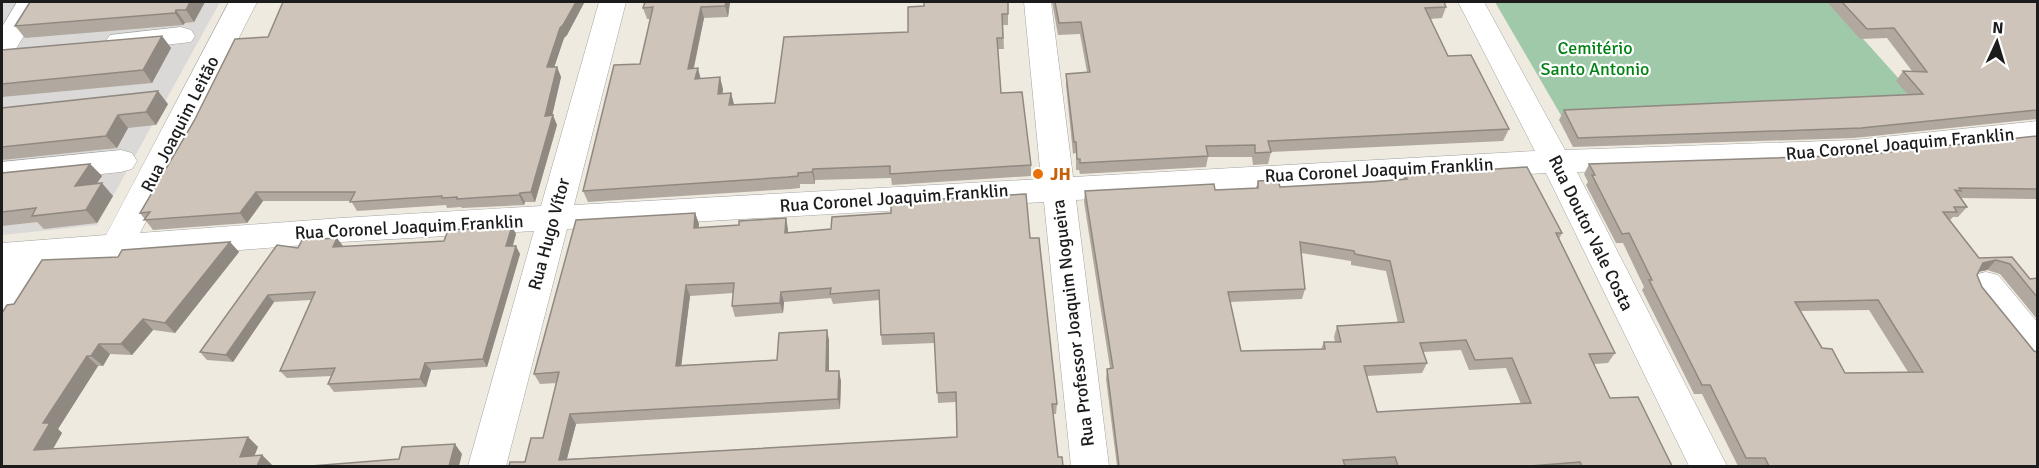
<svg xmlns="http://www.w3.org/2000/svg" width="2039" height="468" font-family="Signika,sans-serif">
<rect width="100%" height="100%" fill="#eeeae0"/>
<polygon fill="#dad9d8" points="2,2 220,2 97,225 2,235"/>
<polygon fill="#9fc9a8" points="1495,2 1830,2 1918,100 1562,117"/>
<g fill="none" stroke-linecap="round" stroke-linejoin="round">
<defs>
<g id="minor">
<polygon points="17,2 45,2 12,55 2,58 2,27"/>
<polygon points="229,2 257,2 140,233 341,218 541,206 599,2 626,2 574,205 1041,179 1024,2 1051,2 1073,177 1535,151 1458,2 1484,2 1565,150 1854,140 2038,121 2038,143 1854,162 1577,172 1727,466 1689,466 1546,173 1076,200 1109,466 1071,466 1044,202 567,229 506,466 468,466 534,231 341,242 40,266 14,309 2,313 2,243 106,235"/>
<polygon points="181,27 191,30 195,36 191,42 120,50 110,47 106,41 110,35"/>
<polygon points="121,150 132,153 137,161 132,169 121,172 2,184 2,162"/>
<polygon points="1986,272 1998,275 2038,323 2038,364 2025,359 1974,295 1969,285 1974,275"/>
</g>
</defs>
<use href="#minor" stroke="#a3a3a3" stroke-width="1"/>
<use href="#minor" fill="#fff" fill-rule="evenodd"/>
</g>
<g fill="#b1a99f" fill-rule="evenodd">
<polygon points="205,2 194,22 185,23 183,25 25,38 15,26"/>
<polygon points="645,2 730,2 728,17 704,18 694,68 700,78 723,89 722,94 731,93 734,104 775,103 908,32 1008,2 1008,25 1003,25 1004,49 998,49 1001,93 1031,165 1031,176 892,185 891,178 815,180 815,184 800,184 800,188 791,189 588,202 583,191 640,64 651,19 647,19 643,8"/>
<polygon points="1052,2 1444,2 1446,7 1442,18 1430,19 1448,56 1509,129 1503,141 1271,152 1268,164 1253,165 1252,157 1208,157 1206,167 1080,174 1079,170 1076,170 1076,153 1073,154 1066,85 1066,74 1087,72 1080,34 1058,35"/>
<polygon points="1827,2 2037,2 2037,119 1854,138 1573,147 1559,120 1564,110 1908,95 1896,81 1903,71 1912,71 1887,38 1860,39"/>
<polygon points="584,3 567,35 564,38 554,67 557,67 561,77 552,115 557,125 535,202 525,202 524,205 462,208 461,207 447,208 446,205 357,211 351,201 263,201 247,223 153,230 140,213 268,37"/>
<polygon points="162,36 171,48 152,83 2,97 2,50"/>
<polygon points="168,104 156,125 128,128 117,148 2,160 2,108"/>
<path d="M2037 136V199L1960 198 1967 207 1958 217H1953L1950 220 1979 258 2012 257 2030 279 2037 278V319L2000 274 1987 270 1978 272 1977 275 2037 466H1738L1702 394H1694L1642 290 1644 287 1623 243H1616L1586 185 1588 182 1584 174 1589 164 1862 155ZM1869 310 1908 372 1845 373 1822 348 1800 311Z"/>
<polygon points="90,164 102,176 96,184 113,196 97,223 44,229 37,222 2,226 2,173"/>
<path d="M1405 175 1562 233 1559 239 1615 353 1608 363 1594 364 1610 398 1672 466H1117L1106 379 1107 369 1110 368 1084 202 1085 191 1215 190 1256 188 1258 181 1280 187 1403 179ZM1301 253 1351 261V265L1386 271 1398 323 1337 326 1334 337 1335 342H1324L1321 349 1241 351 1230 302 1302 299 1305 289ZM1461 350 1469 370 1506 368 1521 404 1377 412 1366 376 1422 373 1427 363 1423 352Z"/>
<path d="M695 213 699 224 698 228 788 229V233L1030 238 1057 404 1056 414H1053L1058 457 525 462 543 438 557 383 540 384 534 374ZM733 293 732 306 735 317 783 313 784 302 831 298 833 304 879 300 881 335 882 345 935 343 938 403 956 402 957 437 567 459 576 424 840 409 841 381 829 371V340L777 360 681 365 690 296Z"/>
<polygon points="516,234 513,246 520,254 487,367 431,370 426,387 334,392 328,384 332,376 287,378 280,371 311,300 274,302 233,362 207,360 200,352 298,248 343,246 343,247 444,241"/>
<polygon points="230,242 239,252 175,333 153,330 132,355 110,354 103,366 98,366 58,429 62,433 53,449 248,437 258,447 254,456 262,455 272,465 271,466 2,466 14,304 118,257"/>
</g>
<g fill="#908982">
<polygon points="190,2 205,2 194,22 186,10"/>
<polygon points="576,2 584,2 584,3 567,35 564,38 551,77 547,67 560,28"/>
<polygon points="726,2 730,2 728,17 725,6"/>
<polygon points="701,7 704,18 691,80 688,69"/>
<polygon points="176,10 185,23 183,25 175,13"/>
<polygon points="162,36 171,48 152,83 143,70"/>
<polygon points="557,67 561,77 550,125 545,116"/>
<polygon points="698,68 701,80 695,79"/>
<polygon points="720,77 723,89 721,105 718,94"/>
<polygon points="158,91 168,104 156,125 146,112"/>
<polygon points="731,93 734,105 729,105"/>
<polygon points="118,115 128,128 117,148 106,136"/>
<polygon points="553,115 557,125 535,202 531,192"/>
<polygon points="90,164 102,176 87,198 75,186"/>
<polygon points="813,169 815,180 815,184 812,172"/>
<polygon points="102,183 113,196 97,223 86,210"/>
<polygon points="256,192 263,201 247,223 240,213"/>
<polygon points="520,193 525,202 524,205 519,195"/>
<polygon points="695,213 699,224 697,239 694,228"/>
<polygon points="786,218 788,229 787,244 785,233"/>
<polygon points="512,226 516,234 510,254 506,246"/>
<polygon points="337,238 343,246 339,255 333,247"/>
<polygon points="230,242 239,252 175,333 165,323"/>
<polygon points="516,246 520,254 487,367 483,359"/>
<polygon points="1996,260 1987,270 1973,273 1983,263"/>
<polygon points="686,285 690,296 680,376 676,366"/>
<polygon points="781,292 784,302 783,313 780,303"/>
<polygon points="268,295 274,302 233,362 226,355"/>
<polygon points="143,319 153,330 132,355 121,344"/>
<polygon points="827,330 829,340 829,382 826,371"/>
<polygon points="99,344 110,354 103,366 91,356"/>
<polygon points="87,356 98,366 58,429 62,433 47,459 34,450 43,423"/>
<polygon points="425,363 431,370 426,387 420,379"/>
<polygon points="839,371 841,381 840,409 838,399"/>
<polygon points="570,414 576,424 565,466 559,460"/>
<polygon points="248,437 258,447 250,466 240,457"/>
<polygon points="455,444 462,454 459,466 449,466"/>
<polygon points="262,455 272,465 271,466 257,466"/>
</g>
<g fill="#cec4b9" stroke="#908982" stroke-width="1.5" fill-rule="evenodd">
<polygon points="30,2 190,2 186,10 176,10 175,13 15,26"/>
<polygon points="283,2 576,2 563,25 560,28 547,67 557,67 545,116 553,115 531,192 520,193 519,195 457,199 457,197 442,198 442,196 350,202 355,192 256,192 240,213 144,220 150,212 140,213 194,121 235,39 268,37"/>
<polygon points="645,2 726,2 725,6 701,7 688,69 698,68 695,79 720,77 718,94 731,93 729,105 775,103 784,37 908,32 908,7 924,6 924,2 1008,2 1008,14 1002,14 1003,38 997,38 1001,93 1022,92 1031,165 890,174 890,166 813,169 812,172 798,173 798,176 788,177 583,191 614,65 640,64 653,7 643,8"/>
<polygon points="1055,2 1444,2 1446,7 1425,8 1448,56 1471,55 1509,129 1268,141 1271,152 1255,153 1255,145 1206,146 1208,156 1080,163 1080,159 1077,159 1076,142 1074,142 1066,74 1090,72 1081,22 1059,23"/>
<polygon points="1842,2 2037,2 2037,110 1861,128 1578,138 1564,110 1923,94 1903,71 1927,72 1894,28 1867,29"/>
<polygon points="162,36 143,70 2,84 2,50"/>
<polygon points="158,91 146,112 118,115 106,136 2,147 2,108"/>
<path d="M2037 136V189L1959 188 1961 191 1955 190 1967 207H1954L1957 212H1943L1979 258 2012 257 2030 279 2037 278V297L2010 264 1996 260 1983 263 1977 275 1982 287 2034 351 2037 352V466H1769L1765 458H1746L1710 385H1702L1649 280H1652L1629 233 1622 234 1592 175H1595L1589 164 1862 155ZM1878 300 1923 372 1845 373 1832 349 1822 348 1795 302Z"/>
<polygon points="90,164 75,186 102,183 86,210 32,216 36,208 2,212 2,173"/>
<path d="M1527 167 1562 233H1556L1615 353 1589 354 1610 398 1638 397 1672 466H1582L1580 462 1530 466H1398L1395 457 1343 460 1345 466H1119L1107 369 1113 368 1085 191 1214 184 1215 190 1258 188V181L1278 180 1280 187 1371 182 1407 179 1405 175ZM1300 242 1354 251 1355 254 1390 261 1404 322 1337 326 1341 342H1324L1325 349 1241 351 1228 292 1305 289ZM1466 340 1475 360 1512 358 1531 403 1377 412 1364 366 1427 363 1420 343Z"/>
<path d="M1026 194 1030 238H1039L1057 404H1052L1058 457H1062L1063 466H509L510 462H525L531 438H543L559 372 534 374 576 220 695 213 694 228 739 225V221L786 218 785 233 831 229 832 217 891 213V202ZM734 283 732 306 780 303 781 292 831 288 830 294 879 290 881 335 934 333 937 393 956 392 957 437 559 460 570 414 838 399 839 371H826L827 330 779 333 777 360 676 366 686 285Z"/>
<polygon points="512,226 506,246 516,246 483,359 425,363 420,379 328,384 335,368 280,371 315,292 268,295 226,355 200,352 277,245 298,248 302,240 337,238 333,247 444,241 448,230"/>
<polygon points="230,242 165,323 143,319 121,344 99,344 91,356 87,356 43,423 50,423 34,450 248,437 240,457 262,455 257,466 2,466 2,313 7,305 14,304 42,260 118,257 122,250"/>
<polygon points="455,444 449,466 311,466 399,459 402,447"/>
</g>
<circle fill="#e8710a" stroke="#fff" stroke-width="2" cx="1038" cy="174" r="6"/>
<g text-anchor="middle" stroke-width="4.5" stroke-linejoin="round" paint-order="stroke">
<g font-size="18" fill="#028214" stroke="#fff">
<text x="1595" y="54">Cemitério<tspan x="1595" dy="21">Santo Antonio</tspan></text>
</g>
<g font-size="18" fill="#1c1c1c" stroke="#fff">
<text transform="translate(180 124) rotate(-63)" y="6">Rua Joaquim Leitão</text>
<text transform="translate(1900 144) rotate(-5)" y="6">Rua Coronel Joaquim Franklin</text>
<text transform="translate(1379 170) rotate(-3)" y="6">Rua Coronel Joaquim Franklin</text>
<text transform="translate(894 198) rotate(-4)" y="6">Rua Coronel Joaquim Franklin</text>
<text transform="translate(409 227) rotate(-3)" y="6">Rua Coronel Joaquim Franklin</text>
<text transform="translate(1591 233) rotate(64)" y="6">Rua Doutor Vale Costa</text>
<text transform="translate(549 234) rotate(-75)" y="6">Rua Hugo Vítor</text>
<text transform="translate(1073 323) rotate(-97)" y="6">Rua Professor Joaquim Nogueira</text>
</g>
<g font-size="18" font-weight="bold" fill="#c56008" stroke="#fff" text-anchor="start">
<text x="1050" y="180">JH</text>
</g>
</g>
<rect width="2039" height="468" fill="none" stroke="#1c1c1c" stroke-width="6"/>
<g transform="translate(1997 42) rotate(4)" stroke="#ffffff" stroke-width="4.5" paint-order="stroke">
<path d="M0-4.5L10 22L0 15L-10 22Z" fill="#1c1c1c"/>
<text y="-9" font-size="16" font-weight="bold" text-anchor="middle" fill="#1c1c1c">N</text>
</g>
</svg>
